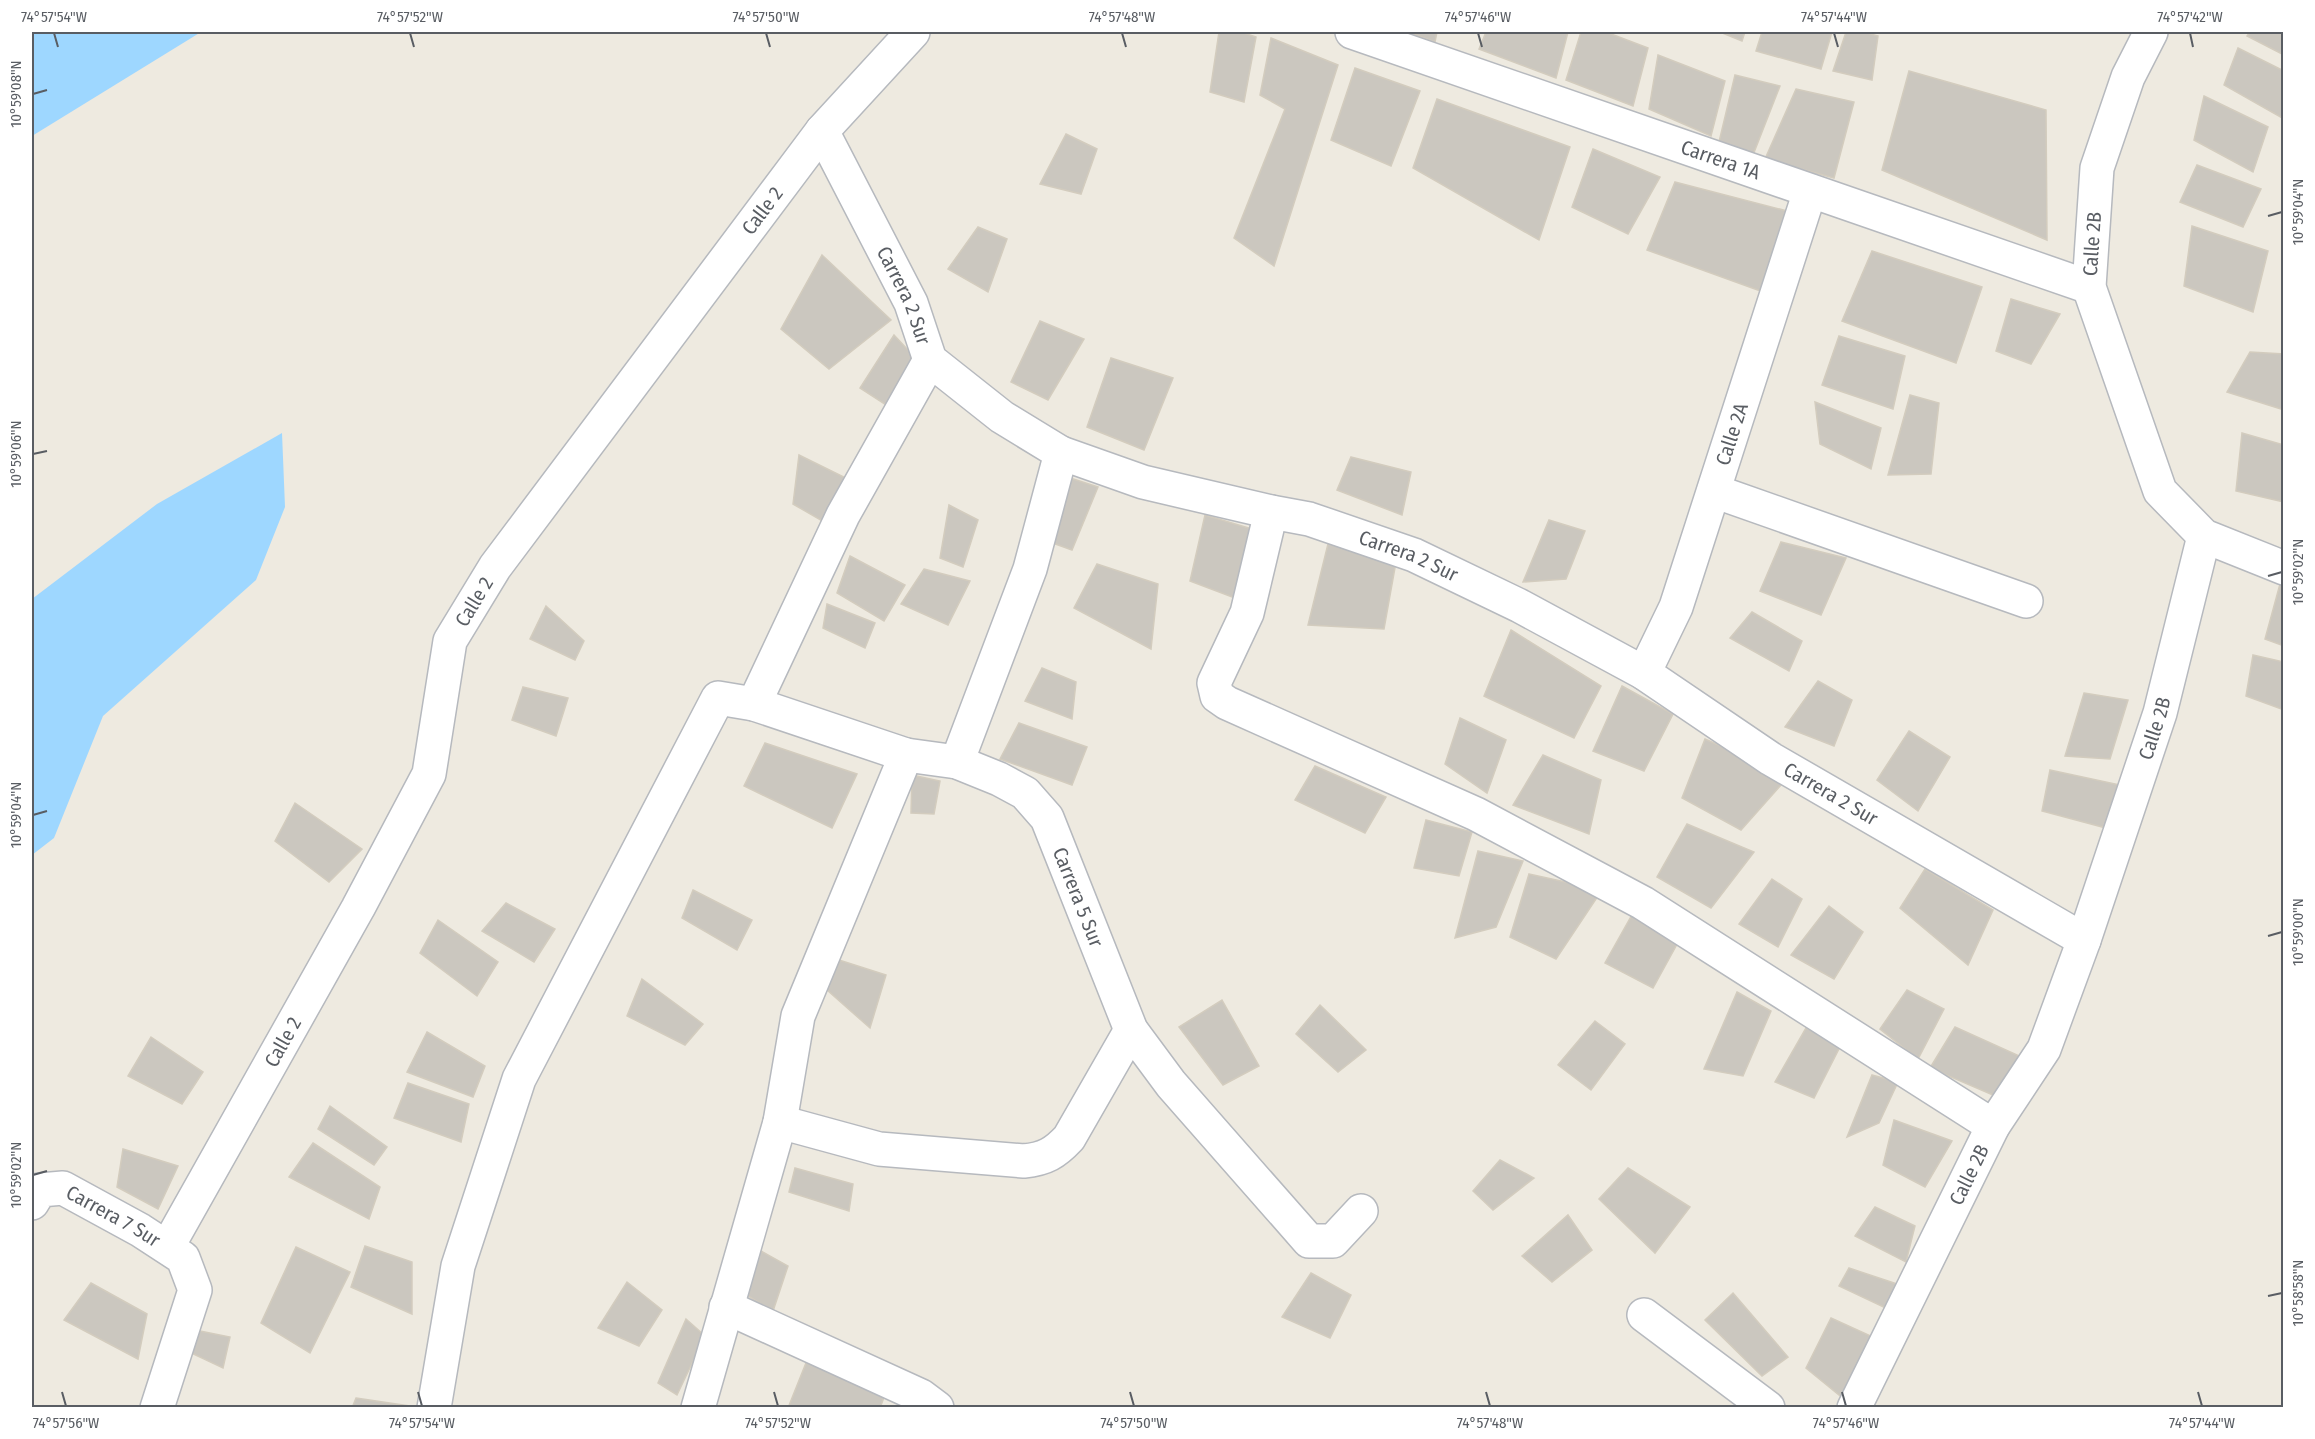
<svg xmlns="http://www.w3.org/2000/svg" width="2315" height="1439" font-family="'Fira Sans Condensed',sans-serif">
<rect width="100%" height="100%" fill="#eeeae0"/>
<g fill="#9ed7ff">
<polygon points="32,32 201,32 32,136"/>
<polygon points="282,433 285,507 256,580 103,716 54,838 32,855 32,599 157,504"/>
</g>
<g fill="#cbc7bf" stroke="#d3ccbe" stroke-width="1.5">
<polygon points="1219,32 1241,32 1256,37 1244,102 1210,92"/>
<polygon points="1408,32 1437,32 1435,42"/>
<polygon points="1486,32 1568,32 1556,78 1479,49"/>
<polygon points="1581,32 1606,32 1648,48 1633,106 1566,80"/>
<polygon points="1720,32 1745,32 1742,41"/>
<polygon points="1762,32 1832,32 1821,69 1756,51"/>
<polygon points="1846,32 1864,32 1878,36 1872,80 1833,71"/>
<polygon points="2250,32 2284,32 2284,55 2247,36"/>
<polygon points="1271,38 1338,65 1274,266 1234,238 1285,109 1260,95"/>
<polygon points="2238,48 2284,71 2284,119 2224,85"/>
<polygon points="1658,55 1725,81 1711,136 1649,109"/>
<polygon points="1355,68 1420,91 1391,166 1331,140"/>
<polygon points="1909,71 2046,110 2047,240 1882,170"/>
<polygon points="1735,75 1780,86 1753,155 1719,142"/>
<polygon points="1796,89 1854,102 1834,178 1765,159"/>
<polygon points="2204,96 2268,127 2253,172 2194,140"/>
<polygon points="1437,99 1570,147 1539,240 1413,168"/>
<polygon points="1066,134 1097,149 1081,194 1040,184"/>
<polygon points="1593,149 1660,177 1628,234 1572,207"/>
<polygon points="2197,165 2261,189 2243,227 2180,202"/>
<polygon points="1675,182 1791,212 1766,293 1647,250"/>
<polygon points="2192,226 2268,251 2253,312 2184,286"/>
<polygon points="978,227 1007,239 988,292 948,269"/>
<polygon points="1872,251 1982,287 1956,363 1842,321"/>
<polygon points="822,255 891,320 829,369 781,329"/>
<polygon points="2011,299 2060,314 2031,364 1996,351"/>
<polygon points="1040,321 1084,339 1048,400 1011,382"/>
<polygon points="894,335 925,368 900,414 860,388"/>
<polygon points="1839,336 1905,356 1893,409 1822,385"/>
<polygon points="2250,352 2284,354 2284,410 2227,392"/>
<polygon points="1111,358 1173,378 1144,450 1087,427"/>
<polygon points="1910,395 1939,403 1931,474 1888,475"/>
<polygon points="1815,402 1881,428 1871,469 1820,444"/>
<polygon points="2242,433 2284,445 2284,502 2236,491"/>
<polygon points="799,455 850,480 831,526 793,504"/>
<polygon points="1351,457 1411,472 1402,515 1337,490"/>
<polygon points="1058,474 1098,487 1072,550 1047,541"/>
<polygon points="949,505 978,520 963,567 940,558"/>
<polygon points="1205,515 1259,531 1248,603 1190,581"/>
<polygon points="1549,520 1585,531 1566,579 1523,582"/>
<polygon points="1781,542 1846,558 1821,615 1760,591"/>
<polygon points="1328,544 1396,562 1384,629 1308,625"/>
<polygon points="850,556 905,585 884,621 837,593"/>
<polygon points="1097,564 1158,584 1151,649 1074,608"/>
<polygon points="924,569 970,581 948,625 901,604"/>
<polygon points="2280,584 2284,585 2284,646 2265,639"/>
<polygon points="827,604 875,623 865,648 823,628"/>
<polygon points="546,606 584,641 575,660 530,639"/>
<polygon points="1752,612 1802,641 1789,671 1730,638"/>
<polygon points="1511,630 1601,686 1574,738 1484,696"/>
<polygon points="2253,655 2284,662 2284,710 2246,696"/>
<polygon points="1042,668 1076,682 1072,719 1025,701"/>
<polygon points="1818,681 1852,700 1834,746 1785,727"/>
<polygon points="1622,686 1673,714 1644,771 1593,751"/>
<polygon points="523,687 568,698 556,736 512,720"/>
<polygon points="2084,693 2128,700 2110,759 2065,756"/>
<polygon points="1460,718 1506,740 1487,793 1445,764"/>
<polygon points="1019,723 1087,747 1072,785 1000,759"/>
<polygon points="1909,731 1950,757 1918,811 1877,780"/>
<polygon points="1705,739 1789,776 1741,830 1682,798"/>
<polygon points="765,743 857,774 832,828 744,786"/>
<polygon points="1543,755 1601,780 1589,834 1513,805"/>
<polygon points="1315,766 1386,797 1365,833 1295,800"/>
<polygon points="2050,770 2120,785 2106,828 2042,811"/>
<polygon points="912,775 940,781 934,814 911,813"/>
<polygon points="295,803 362,849 329,882 275,841"/>
<polygon points="1426,820 1472,832 1459,876 1414,868"/>
<polygon points="1687,824 1754,852 1711,908 1657,877"/>
<polygon points="1478,851 1523,861 1496,927 1455,938"/>
<polygon points="1925,869 1993,910 1968,965 1900,908"/>
<polygon points="1529,874 1602,890 1556,959 1510,937"/>
<polygon points="1772,879 1802,899 1778,947 1739,924"/>
<polygon points="693,890 752,920 737,950 682,918"/>
<polygon points="506,903 555,929 534,962 482,931"/>
<polygon points="1638,904 1681,937 1653,988 1605,963"/>
<polygon points="1829,906 1863,932 1834,979 1791,955"/>
<polygon points="438,920 498,962 477,996 420,953"/>
<polygon points="839,960 886,975 870,1028 826,989"/>
<polygon points="642,979 703,1024 685,1045 627,1016"/>
<polygon points="1907,990 1944,1009 1918,1059 1880,1029"/>
<polygon points="1737,992 1771,1011 1743,1076 1704,1069"/>
<polygon points="1222,1000 1259,1066 1223,1085 1179,1027"/>
<polygon points="1320,1005 1366,1050 1338,1072 1296,1034"/>
<polygon points="1595,1021 1625,1044 1591,1090 1558,1065"/>
<polygon points="1955,1027 2026,1059 2000,1098 1930,1068"/>
<polygon points="1806,1028 1842,1043 1814,1098 1775,1082"/>
<polygon points="427,1032 485,1066 473,1097 407,1072"/>
<polygon points="151,1037 203,1072 182,1104 128,1076"/>
<polygon points="1872,1075 1898,1082 1879,1123 1847,1137"/>
<polygon points="408,1083 469,1104 461,1142 394,1118"/>
<polygon points="330,1106 387,1147 374,1165 318,1129"/>
<polygon points="1894,1120 1952,1141 1925,1187 1883,1165"/>
<polygon points="313,1143 380,1187 369,1219 289,1177"/>
<polygon points="123,1149 178,1166 158,1209 117,1187"/>
<polygon points="1500,1160 1534,1178 1493,1210 1473,1191"/>
<polygon points="795,1168 853,1184 849,1211 789,1192"/>
<polygon points="1628,1168 1690,1207 1655,1253 1599,1199"/>
<polygon points="1875,1207 1915,1226 1906,1262 1855,1236"/>
<polygon points="1568,1215 1592,1250 1552,1282 1522,1256"/>
<polygon points="365,1246 412,1262 412,1314 351,1287"/>
<polygon points="296,1247 350,1272 310,1353 261,1323"/>
<polygon points="761,1251 788,1266 773,1311 740,1291"/>
<polygon points="1849,1268 1903,1286 1890,1310 1839,1286"/>
<polygon points="1311,1273 1351,1295 1330,1338 1282,1317"/>
<polygon points="627,1282 662,1310 639,1346 598,1328"/>
<polygon points="91,1283 147,1314 138,1359 64,1320"/>
<polygon points="1733,1293 1788,1357 1762,1376 1705,1320"/>
<polygon points="1831,1318 1873,1337 1844,1399 1806,1368"/>
<polygon points="686,1319 705,1336 677,1395 658,1383"/>
<polygon points="200,1331 230,1337 223,1368 189,1352"/>
<polygon points="806,1363 889,1384 880,1408 788,1408"/>
<polygon points="356,1398 416,1407 416,1408 352,1408"/>
</g>
<g fill="none" stroke-linecap="round" stroke-linejoin="round">
<defs>
<g id="minor">
<path id="s1" d="M1352 32 2089 287"/>
<polyline points="2151,32 2128,77 2097,168 2089,287 2160,491 2204,536 2284,568"/>
<path id="s2" d="M822 131 911 303 930 360 1002 417 1061 453 1143 482 1271 512 1309 519 1414 555 1520 606 1644 673 1771 759 2084 940"/>
<polyline points="1714,491 2026,601"/>
<polyline points="1271,512 1247,613 1214,683 1217,696 1227,703 1476,814 1643,903 1993,1126"/>
<path id="s3" d="M1644 673 1676 607 1810 191"/>
<polyline points="754,704 843,515 930,360"/>
<polyline points="957,762 1030,569 1061,453"/>
<path d="M780 1122 879 1149 1024 1161C1045 1159 1055 1153 1069 1138L1131 1030"/>
<path id="s4" d="M32 1203 40 1190 63 1188 140 1230 183 1258 195 1290 157 1408"/>
<path id="s5" d="M168 1246 358 908 429 774 450 641 495 567 822 131 913 32"/>
<polyline points="726,1307 921,1396 937,1408"/>
<polyline points="1644,1315 1768,1408"/>
<path id="s6" d="M434 1408 458 1266 519 1079 718 698 754 704 906 755 957 762 999 779 1025 793 1047 818 1131 1030 1171 1084 1309 1241H1333L1361 1211"/>
<polyline points="698,1408 780,1122 798,1016 906,755"/>
<path id="s7" d="M1854 1408 1993 1126 2044 1049 2084 940 2160 713 2204 536"/>
</g>
</defs>
<use href="#minor" stroke="#b6b9be" stroke-width="36"/>
<use href="#minor" stroke="#fff" stroke-width="33"/>
</g>
<path fill="none" stroke="#595d63" stroke-width="2" d="M54 33 58 47M410 33 414 47M766 33 770 47M1122 33 1126 47M1478 33 1482 47M1834 33 1838 47M2190 33 2193 47M33 94 47 90M2268 216 2282 212M33 454 47 451M2268 576 2282 572M33 815 47 811M2268 936 2282 932M33 1175 47 1171M2268 1296 2282 1293M62 1392 66 1406M418 1392 422 1406M774 1392 778 1406M1130 1392 1134 1406M1486 1392 1490 1406M1842 1392 1846 1406M2198 1392 2202 1406"/>
<g text-anchor="middle" stroke-width="4.5" stroke-linejoin="round" paint-order="stroke">
<g font-size="20" fill="#595d63" stroke="#fff">
<text dy="7" stroke="none"><textPath href="#s1" startOffset="390">Carrera 1A</textPath></text>
<text dy="7" stroke="none"><textPath href="#s5" startOffset="1206">Calle 2</textPath></text>
<text transform="translate(2092 244) rotate(-86)" y="7">Calle 2B</text>
<text dy="7" stroke="none"><textPath href="#s2" startOffset="184">Carrera 2 Sur</textPath></text>
<text dy="7" stroke="none"><textPath href="#s3" startOffset="255">Calle 2A</textPath></text>
<text dy="7" stroke="none"><textPath href="#s2" startOffset="778">Carrera 2 Sur</textPath></text>
<text dy="7" stroke="none"><textPath href="#s5" startOffset="720">Calle 2</textPath></text>
<text dy="7" stroke="none"><textPath href="#s7" startOffset="746">Calle 2B</textPath></text>
<text dy="7" stroke="none"><textPath href="#s2" startOffset="1264">Carrera 2 Sur</textPath></text>
<text dy="7" stroke="none"><textPath href="#s6" startOffset="1212">Carrera 5 Sur</textPath></text>
<text dy="7" stroke="none"><textPath href="#s5" startOffset="234">Calle 2</textPath></text>
<text dy="7" stroke="none"><textPath href="#s7" startOffset="260">Calle 2B</textPath></text>
<text dy="7" stroke="none"><textPath href="#s4" startOffset="96">Carrera 7 Sur</textPath></text>
</g>
</g>
<rect width="2315" height="1439" fill="none" stroke="#ffffff" stroke-width="66"/>
<rect x="33" y="33" width="2249" height="1373" fill="none" stroke="#595d63" stroke-width="2"/>
<g font-size="15" text-anchor="middle" fill="#595d63">
<text x="54" y="22">74°57'54"W</text>
<text x="410" y="22">74°57'52"W</text>
<text x="766" y="22">74°57'50"W</text>
<text x="1122" y="22">74°57'48"W</text>
<text x="1478" y="22">74°57'46"W</text>
<text x="1834" y="22">74°57'44"W</text>
<text x="2190" y="22">74°57'42"W</text>
<text transform="translate(16 94) rotate(-90)" y="5">10°59'08"N</text>
<text transform="translate(2298 212) rotate(-90)" y="5">10°59'04"N</text>
<text transform="translate(16 454) rotate(-90)" y="5">10°59'06"N</text>
<text transform="translate(2298 572) rotate(-90)" y="5">10°59'02"N</text>
<text transform="translate(16 815) rotate(-90)" y="5">10°59'04"N</text>
<text transform="translate(2298 932) rotate(-90)" y="5">10°59'00"N</text>
<text transform="translate(16 1175) rotate(-90)" y="5">10°59'02"N</text>
<text transform="translate(2298 1293) rotate(-90)" y="5">10°58'58"N</text>
<text x="66" y="1428">74°57'56"W</text>
<text x="422" y="1428">74°57'54"W</text>
<text x="778" y="1428">74°57'52"W</text>
<text x="1134" y="1428">74°57'50"W</text>
<text x="1490" y="1428">74°57'48"W</text>
<text x="1846" y="1428">74°57'46"W</text>
<text x="2202" y="1428">74°57'44"W</text>
</g>
</svg>
